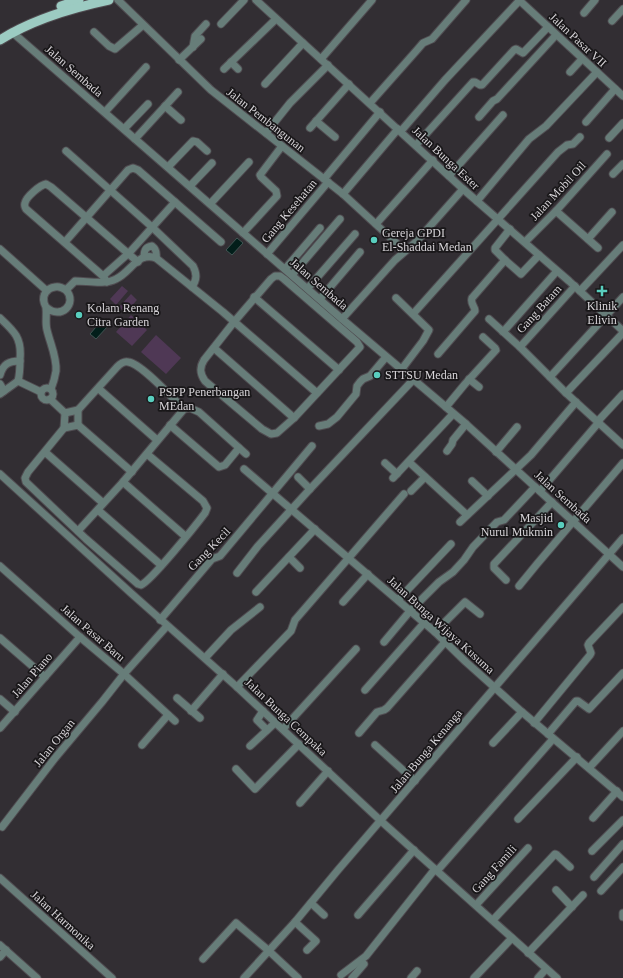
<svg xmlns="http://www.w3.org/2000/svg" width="623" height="978" font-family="'Times New Roman',serif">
<rect width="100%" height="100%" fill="#322e33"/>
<g fill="#4f3855">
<polygon points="122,286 128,291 116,305 110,299"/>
<polygon points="131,294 137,300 125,313 119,307"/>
<polygon points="131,315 147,330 132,346 116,332"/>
<polygon points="156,335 181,358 166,374 141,352"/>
</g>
<g fill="#021e1a" stroke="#425553">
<polygon points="237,238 243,243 232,255 226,250"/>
<polygon points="102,320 108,326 96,339 90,334"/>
</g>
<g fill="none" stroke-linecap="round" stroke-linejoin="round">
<defs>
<g id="minor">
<polyline points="118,0 211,90 343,194 405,251"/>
<polyline points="256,0 463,189 569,281 623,331"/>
<polyline points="519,0 623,96"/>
<polyline points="584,13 595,0"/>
<polyline points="612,21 623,9"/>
<polyline points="221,24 244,0"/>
<polyline points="12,32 342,319 466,424 623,567"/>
<polyline points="94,32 109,46 115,49 143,25"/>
<polyline points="193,47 195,36 206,24"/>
<polyline points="321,59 372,0"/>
<polyline points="179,60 201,39"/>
<polyline points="231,62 238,69"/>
<polyline points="224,69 276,19"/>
<polyline points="570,72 582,59"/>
<polyline points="265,84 303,43"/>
<polyline points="370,103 417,50 423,43 432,39 466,0"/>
<polyline points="165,106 181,120"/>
<polyline points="105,112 146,67"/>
<polyline points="479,117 493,101 497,99 556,35"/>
<polyline points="316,121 335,137"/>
<polyline points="586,122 615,89"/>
<polyline points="310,128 349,84"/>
<polyline points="124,129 148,104"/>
<polyline points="401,131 445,80 519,1"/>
<polyline points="266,133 290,103 328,65"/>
<polyline points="609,138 623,123"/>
<polyline points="135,139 178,92"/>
<polyline points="416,145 473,82 475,82 480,85 482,85 514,50 516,49 523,53 548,27"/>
<path d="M66 151 152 227 193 266C197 274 197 279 192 287"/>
<polyline points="168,167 193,141 197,142 207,151"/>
<polyline points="613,174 623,164"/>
<polyline points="449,176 503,115"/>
<polyline points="324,179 380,112"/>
<polyline points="190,186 212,163"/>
<polyline points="343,194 398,129"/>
<polyline points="477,201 529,139 546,126 597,72"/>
<polyline points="211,203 249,162"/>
<polyline points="556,211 598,248"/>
<polyline points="376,224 433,160"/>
<polyline points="243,233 277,196 276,191 261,177 260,175 282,146"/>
<polyline points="588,239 612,212"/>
<polyline points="65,242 128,170 133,168 138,170 221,242"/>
<polyline points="525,242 556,211 607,154"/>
<polyline points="0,249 47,291"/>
<polyline points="267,254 328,182"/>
<path d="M144 257C144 251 145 247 152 246 156 249 157 252 156 258"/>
<polyline points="505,260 521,274 539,255"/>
<polyline points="285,269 320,228"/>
<polyline points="292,275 340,219"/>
<polyline points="103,276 129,253 175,202"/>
<path d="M275 276H280L284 279 357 342 360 347 294 418 277 433 271 434 262 429 205 381C200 374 199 368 204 360L234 322 271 279Z"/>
<path d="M107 282 103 276 26 209C25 207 24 206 25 203 26 197 40 185 46 184L51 187 138 262"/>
<polyline points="308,288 355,234"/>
<path d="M66 290 75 281C88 281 105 285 116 279 131 272 138 251 156 258L223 312 317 393"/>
<polyline points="580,291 623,245"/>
<polyline points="254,297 339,370"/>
<polyline points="396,298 429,330 423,341 401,370"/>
<polyline points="320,299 360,252"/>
<path d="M46 307C61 321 78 303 66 290 63 288 59 286 55 287 47 288 42 295 44 302 44 304 46 306 46 308 47 315 45 323 47 330 50 343 57 357 56 371 55 377 53 384 51 389"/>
<polyline points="413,314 558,152 567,145 573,144 580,137"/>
<path d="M0 318C14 331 22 338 20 359 20 367 20 374 18 381"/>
<polyline points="342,319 395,260 416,242 463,189"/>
<polyline points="489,319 520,347 566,393 623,445"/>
<polyline points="503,332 557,271"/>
<polyline points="520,347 575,286"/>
<polyline points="214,348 294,418"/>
<path d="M438 354 475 311C475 306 470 304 472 298L505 260 495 250V248L510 229"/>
<path d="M0 375C3 364 9 361 20 361"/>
<polyline points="550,377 623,297"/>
<polyline points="469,379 479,387"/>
<polyline points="0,384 4,391"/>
<circle cx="47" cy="394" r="6"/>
<polyline points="99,389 157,440"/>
<polyline points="566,393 623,333"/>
<polyline points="0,394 18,381 41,392"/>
<polyline points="50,399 65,413"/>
<polyline points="446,407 465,384 496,350 495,348 483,337"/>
<path d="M78 410 117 367C120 364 124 361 128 362 141 363 173 399 184 409"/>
<polyline points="65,413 64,428 78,425 132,472"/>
<polyline points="65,413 78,410 78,425"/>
<polyline points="598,421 623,394"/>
<polyline points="170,425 219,467 225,465 239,448"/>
<polyline points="319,426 328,424 337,417 356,394 357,386 360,382 363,379 370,376 386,357"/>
<path d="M64 428 28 472 25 478 26 482 86 539 138 584 141 585C151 581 196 525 205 513L207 508 203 501 147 454"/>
<polyline points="447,451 452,444 453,440 466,424"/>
<polyline points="45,452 103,503"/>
<polyline points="496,452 517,427"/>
<polyline points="409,462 467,515"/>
<polyline points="385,463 397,474"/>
<polyline points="244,469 435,632 466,662 522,712 623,797"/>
<polyline points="0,474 132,594 237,687 381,821 557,978"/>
<polyline points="298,477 310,489"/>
<polyline points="393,478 453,414"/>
<polyline points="472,481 488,496"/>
<polyline points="123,482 185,536"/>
<polyline points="411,491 425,477"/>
<polyline points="540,491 599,422"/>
<polyline points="98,510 161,565"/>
<polyline points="460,522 531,455 576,402"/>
<polyline points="78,531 123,482 184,409 190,408 199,412 246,454"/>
<polyline points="289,557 300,568"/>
<polyline points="0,566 80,637 124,674 175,721"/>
<polyline points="237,573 258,546 310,489 413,380"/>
<polyline points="506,580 494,568 494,564 552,502"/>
<polyline points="519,586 537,564 623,463"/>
<polyline points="256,592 315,529"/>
<polyline points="398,600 451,544"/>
<polyline points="343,602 368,574"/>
<polyline points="160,620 212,559 220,556 312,446"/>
<polyline points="435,632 465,602 480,614"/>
<polyline points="0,638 45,677"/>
<polyline points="384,642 410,611 439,582 453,572 464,560 473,547 497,522 504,520 535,487"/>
<polyline points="205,658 231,630 260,607"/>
<polyline points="237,687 291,631 295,620 404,494"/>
<polyline points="365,690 424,623"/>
<polyline points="177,698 200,718"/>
<polyline points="0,699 15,712"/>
<polyline points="191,711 223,674"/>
<polyline points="263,711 257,720 267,730"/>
<polyline points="534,723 590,655 591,653 588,645 589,643 623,607"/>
<polyline points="0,728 80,637"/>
<polyline points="283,729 356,649"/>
<polyline points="359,733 377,712 384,710 387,708 445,642"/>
<polyline points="548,734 576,701 578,701 589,709 623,673"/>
<polyline points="493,743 522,712"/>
<polyline points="142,745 168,715"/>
<polyline points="375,745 415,781"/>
<polyline points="250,746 276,722"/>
<polyline points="589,768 623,731"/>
<polyline points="236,769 255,789 299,744"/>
<polyline points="300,803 328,771"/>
<polyline points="593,818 617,791"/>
<polyline points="518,819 577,757"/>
<polyline points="2,827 55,758 102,702 124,674 167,626"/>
<polyline points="592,851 623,820"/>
<polyline points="437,871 553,739"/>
<polyline points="594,877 623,844"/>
<polyline points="0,878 112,978"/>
<polyline points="556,890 572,907"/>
<polyline points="601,891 623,867"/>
<polyline points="311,903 324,915"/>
<polyline points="476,905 528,848"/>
<polyline points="623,913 623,917"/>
<polyline points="358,915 414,850"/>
<polyline points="493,920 555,854 557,855 570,867"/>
<polyline points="295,922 316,941 307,950"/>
<polyline points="0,945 37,978"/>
<polyline points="528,953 583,895"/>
<polyline points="0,957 6,950"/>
<polyline points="203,959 236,923 269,951 298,978"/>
<polyline points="341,975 366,956 435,869"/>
<polyline points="244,978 295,922 338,870 623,538"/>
<polyline points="352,978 364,964"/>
<polyline points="411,978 417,971"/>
<polyline points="474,978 512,938"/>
<polyline points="538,978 546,969"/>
</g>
<g id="major">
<polyline points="61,6 79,0"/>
<path d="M0 40C33 19 71 8 109 0"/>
</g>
</defs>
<use href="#minor" stroke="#504c51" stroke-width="9"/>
<use href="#major" stroke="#504c51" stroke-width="11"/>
<use href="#minor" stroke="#677d79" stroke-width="7"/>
<use href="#major" stroke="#9ccbc2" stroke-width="9"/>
</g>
<g fill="#59cebe" stroke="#191719" stroke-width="1.5">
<circle cx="374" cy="240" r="4"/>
<path d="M600 285h4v4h4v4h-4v4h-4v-4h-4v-4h4z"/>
<circle cx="79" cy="315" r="4"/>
<circle cx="377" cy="375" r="4"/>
<circle cx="151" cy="399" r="4"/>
<circle cx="561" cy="525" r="4"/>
</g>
<g text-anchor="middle" stroke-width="3.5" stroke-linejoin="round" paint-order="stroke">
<g font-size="12" fill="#d7d4d8" stroke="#191719">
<text transform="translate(578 40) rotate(43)" y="4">Jalan Pasar VII</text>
<text transform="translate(74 71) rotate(41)" y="4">Jalan Sembada</text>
<text transform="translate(266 120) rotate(38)" y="4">Jalan Pembangunan</text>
<text transform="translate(446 158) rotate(43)" y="4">Jalan Bunga Ester</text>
<text transform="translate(558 191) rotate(-47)" y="4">Jalan Mobil Oil</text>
<text transform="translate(289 211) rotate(-50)" y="4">Gang Kesehatan</text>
<text transform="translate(319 284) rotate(41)" y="4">Jalan Sembada</text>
<text transform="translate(539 309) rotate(-48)" y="4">Gang Batam</text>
<text transform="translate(563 497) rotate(42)" y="4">Jalan Sembada</text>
<text transform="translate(209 549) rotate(-46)" y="4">Gang Kecil</text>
<text transform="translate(441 625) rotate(42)" y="4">Jalan Bunga Wijaya Kusuma</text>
<text transform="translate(93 633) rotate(41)" y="4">Jalan Pasar Baru</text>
<text transform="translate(32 675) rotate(-49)" y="4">Jalan Piano</text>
<text transform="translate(286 717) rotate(43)" y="4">Jalan Bunga Cempaka</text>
<text transform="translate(54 743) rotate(-51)" y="4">Jalan Organ</text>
<text transform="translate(426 751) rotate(-50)" y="4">Jalan Bunga Kenanga</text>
<text transform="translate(494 869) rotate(-48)" y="4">Gang Famili</text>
<text transform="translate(63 920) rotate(42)" y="4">Jalan Harmonika</text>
</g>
<g font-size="12" fill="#d7d4d8" stroke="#191719" text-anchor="start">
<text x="382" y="237">Gereja GPDI<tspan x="382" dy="14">El-Shaddai Medan</tspan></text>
<text x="602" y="310" text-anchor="middle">Klinik<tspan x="602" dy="14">Elivin</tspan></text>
<text x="87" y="312">Kolam Renang<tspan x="87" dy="14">Citra Garden</tspan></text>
<text x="385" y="379">STTSU Medan</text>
<text x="159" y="396">PSPP Penerbangan<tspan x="159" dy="14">MEdan</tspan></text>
<text x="553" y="522" text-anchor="end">Masjid<tspan x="553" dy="14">Nurul Mukmin</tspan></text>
</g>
</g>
</svg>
